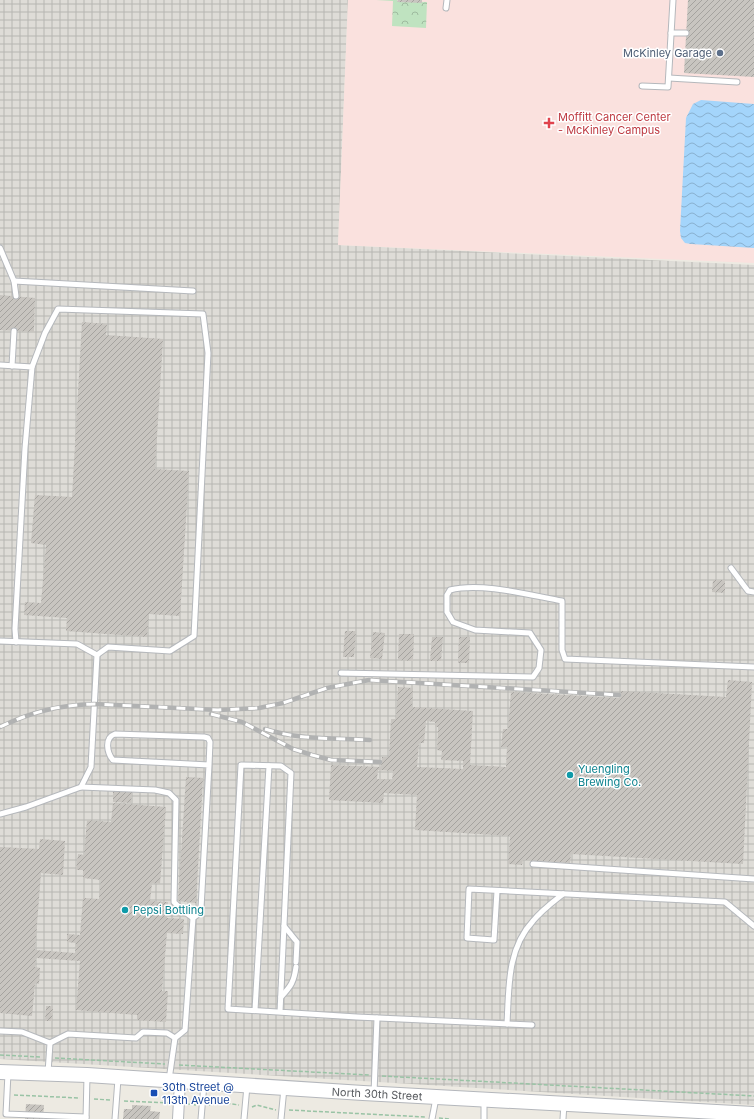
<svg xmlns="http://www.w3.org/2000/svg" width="754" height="1119" font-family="Inter,sans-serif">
<defs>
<pattern id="industrial-grid" width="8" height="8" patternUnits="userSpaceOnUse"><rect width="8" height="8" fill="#dedcd7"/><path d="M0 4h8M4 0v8" fill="none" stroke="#b7b6b2"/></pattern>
<pattern id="park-crowns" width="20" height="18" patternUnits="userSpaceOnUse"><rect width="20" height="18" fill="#bfe3c0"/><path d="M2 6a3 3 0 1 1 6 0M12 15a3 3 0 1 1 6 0" fill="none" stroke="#9ebb9f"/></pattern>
<pattern id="water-waves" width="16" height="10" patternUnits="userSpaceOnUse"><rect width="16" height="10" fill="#a4d5fb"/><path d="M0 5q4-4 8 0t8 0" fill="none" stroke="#89b0cf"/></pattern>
<pattern id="building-hatch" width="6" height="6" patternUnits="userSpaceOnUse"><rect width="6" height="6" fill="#c8c5c0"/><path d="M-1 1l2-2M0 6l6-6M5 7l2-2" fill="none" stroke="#a5a39f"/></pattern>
</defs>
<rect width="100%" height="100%" fill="#edeae2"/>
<polygon fill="url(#industrial-grid)" points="0,0 348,0 338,245 754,265 754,1105 0,1059"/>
<polygon fill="#fae1de" points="348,0 754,0 754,263 338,245"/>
<polygon fill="url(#park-crowns)" points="376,0 398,0 397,1 427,2 426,28 392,26 393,1"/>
<polygon fill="url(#water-waves)" points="701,100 754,104 754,248 691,244 685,243 681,238 680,231 686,118 693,104"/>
<g fill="url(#building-hatch)" fill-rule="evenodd">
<polygon points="398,0 422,0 422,3 397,2"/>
<polygon points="688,0 754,0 754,77 684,73"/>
<polygon points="0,295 35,298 34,332 0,330"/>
<polygon points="82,322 107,324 106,335 163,339 155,469 189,471 180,616 149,614 147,637 66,631 67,618 24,615 25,602 41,603 46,545 31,543 35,495 72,497"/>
<polygon points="713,580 725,580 725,593 712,592"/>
<polygon points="345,631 356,631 354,657 343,657"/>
<polygon points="373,632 385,633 382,659 370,658"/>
<polygon points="399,634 414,634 413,661 398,660"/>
<polygon points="432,637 443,637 441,661 430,661"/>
<polygon points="459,637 470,637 469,663 458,663"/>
<path d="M728 680 752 682 743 864 571 854 570 863 523 860 522 865 508 864 510 836 415 830 417 795 384 793 383 803 329 800 331 765 381 767 382 757H389L391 719H396L398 687 413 688 412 707 473 711 470 765 506 767 507 747H501L503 729H508L511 692 621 698V691L726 697ZM426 721 435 722V727H438L437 750 442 751 441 760 463 761V769L417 767 419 743H424ZM378 770 393 771 392 780 377 779Z"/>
<polygon points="186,777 203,778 196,903 178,901"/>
<polygon points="113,791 132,792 131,803 113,802"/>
<polygon points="113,803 166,807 160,884 152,883 150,901 168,902 167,918 184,919 183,934 167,933 162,991 168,991 166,1022 137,1020 137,1015 76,1010 80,961 36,958 35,967 40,968 39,984 35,983 32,1016 0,1013 0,847 39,849 40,839 65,841 63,875 41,873 35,950 75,953 76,943 67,942 67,934 80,935 83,898 99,899 101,880 83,878 83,870 76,870 78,854 84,855 87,820 111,822"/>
<polygon points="46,1006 53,1006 52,1021 45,1021"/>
<polygon points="26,1104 44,1105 43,1119 25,1119"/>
<polygon points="132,1105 151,1106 150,1111 160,1112 159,1119 123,1119 124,1109 132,1109"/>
</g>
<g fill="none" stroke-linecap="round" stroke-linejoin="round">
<defs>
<g id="service">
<polyline points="446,8 447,0"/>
<polyline points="671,33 686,33"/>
<polyline points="669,78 737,82"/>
<polyline points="642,86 668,87 673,0"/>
<polyline points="0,248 14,281 16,296"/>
<polyline points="14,281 193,291"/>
<polyline points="0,365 32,367 25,448 15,629 16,642"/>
<polyline points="12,366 14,331"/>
<polyline points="32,367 45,333 58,309 203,314 208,353 194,636 170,651 108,647 97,655"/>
<polyline points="731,568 748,591 754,592"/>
<polyline points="0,641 77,644 97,655 91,767 81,787 26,807 0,814"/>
<path d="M341 673 533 677 539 668 541 650 530 633 475 630 453 622 447 612V595L450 590C481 582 529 595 562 601V650L565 659 754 667"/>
<polyline points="81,787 155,790 169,793 176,800 174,902 182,910 193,918"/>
<polyline points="533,864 754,879"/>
<polyline points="497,891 494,940 467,938 469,889 725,902 754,926"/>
<polyline points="284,926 297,942 296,962"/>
<path d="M281 997C291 986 294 982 296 967"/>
<polyline points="255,1010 269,766"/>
<polyline points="280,1012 291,773 281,766 241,765 228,1009 357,1017 532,1025"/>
<path d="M507 1024C509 988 507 949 533 921 542 910 553 902 563 894"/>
<polyline points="0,1031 22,1032 50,1043 48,1073"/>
<path d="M50 1043 68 1034 136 1038 143 1032 167 1033 175 1038 185 1030 193 918 200 913 201 908 209 765 210 742 208 738 204 737 115 734C104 738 107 753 113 760L209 765"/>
<polyline points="8,1073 6,1114 86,1117"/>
<polyline points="169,1080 175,1038"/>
<polyline points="374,1093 377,1018"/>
<polyline points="86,1119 87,1076"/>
<polyline points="115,1119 118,1079"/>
<polyline points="201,1119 204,1084"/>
<polyline points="244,1119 247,1086"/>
<polyline points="281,1119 284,1088"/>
<polyline points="432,1119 436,1098"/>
<polyline points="484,1119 484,1101"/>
<polyline points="563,1119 564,1104"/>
</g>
<polyline id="minor" points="178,1119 180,1081"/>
<polyline id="secondary" points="0,1072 87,1075 363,1093 754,1114"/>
</defs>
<use href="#service" stroke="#b5b8bc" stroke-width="7"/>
<use href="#minor" stroke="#b5b8bc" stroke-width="12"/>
<use href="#secondary" stroke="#b4b7bc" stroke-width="16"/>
<g stroke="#99c3a5" stroke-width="1.5" stroke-dasharray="4 2" stroke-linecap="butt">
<polyline points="0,1055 41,1057"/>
<polyline points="55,1058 165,1064"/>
<polyline points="179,1065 369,1075"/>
<polyline points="382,1076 754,1096"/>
<polyline points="14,1095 80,1098"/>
<polyline points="94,1099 110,1100"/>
<polyline points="124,1101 170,1103"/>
<polyline points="188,1104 196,1105"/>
<polyline points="209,1105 218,1102 239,1105"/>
<polyline points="252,1107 257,1105 276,1110"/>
<polyline points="289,1110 425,1117"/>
<polyline points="439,1118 449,1119"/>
</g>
<use href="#service" stroke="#fff" stroke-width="5"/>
<use href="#minor" stroke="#fff" stroke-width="10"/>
<use href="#secondary" stroke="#fff" stroke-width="14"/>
<defs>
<g id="rail">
<polyline points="211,714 242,722 293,749 312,755 331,760 380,762"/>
<path d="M0 727C31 712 59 705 94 704L218 710 259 708 283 703 327 688 369 680 619 695"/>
<path d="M265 729C298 740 335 738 370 740"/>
</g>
</defs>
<use href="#rail" stroke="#b1b2b2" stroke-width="4.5"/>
<use href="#rail" stroke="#fff" stroke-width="3" stroke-dasharray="9" stroke-linecap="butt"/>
</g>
<circle fill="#5c6f8a" stroke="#fff" stroke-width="1.5" cx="720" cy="53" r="4"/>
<path fill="#e0444e" stroke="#fff" stroke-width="1.5" d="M547 117h4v4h4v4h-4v4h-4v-4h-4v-4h4z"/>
<g fill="#0f9aa8" stroke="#fff" stroke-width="1.5">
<circle cx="570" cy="775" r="4"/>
<circle cx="125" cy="910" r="4"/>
</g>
<rect fill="#1a4fb4" stroke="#fff" stroke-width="1.5" x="150" y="1089" width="8" height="8" rx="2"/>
<g text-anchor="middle" stroke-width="3" stroke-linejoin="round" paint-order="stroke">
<g font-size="11" fill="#4e5e75" stroke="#fff" text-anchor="end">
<text x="712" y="57">McKinley Garage</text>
</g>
<g font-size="11" fill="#be3a42" stroke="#fff" text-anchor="start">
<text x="558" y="121">Moffitt Cancer Center<tspan x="558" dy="13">- McKinley Campus</tspan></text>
</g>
<g font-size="11" fill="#0d838f" stroke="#fff" text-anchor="start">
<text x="578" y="773">Yuengling<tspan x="578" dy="13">Brewing Co.</tspan></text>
<text x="133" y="914">Pepsi Bottling</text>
</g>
<g font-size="11" fill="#164399" stroke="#fff" text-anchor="start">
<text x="162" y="1091">30th Street @<tspan x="162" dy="13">113th Avenue</tspan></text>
</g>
<g font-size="11" fill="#5b5e62" stroke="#fff">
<text transform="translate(377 1094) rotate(3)" y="4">North 30th Street</text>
</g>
</g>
</svg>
